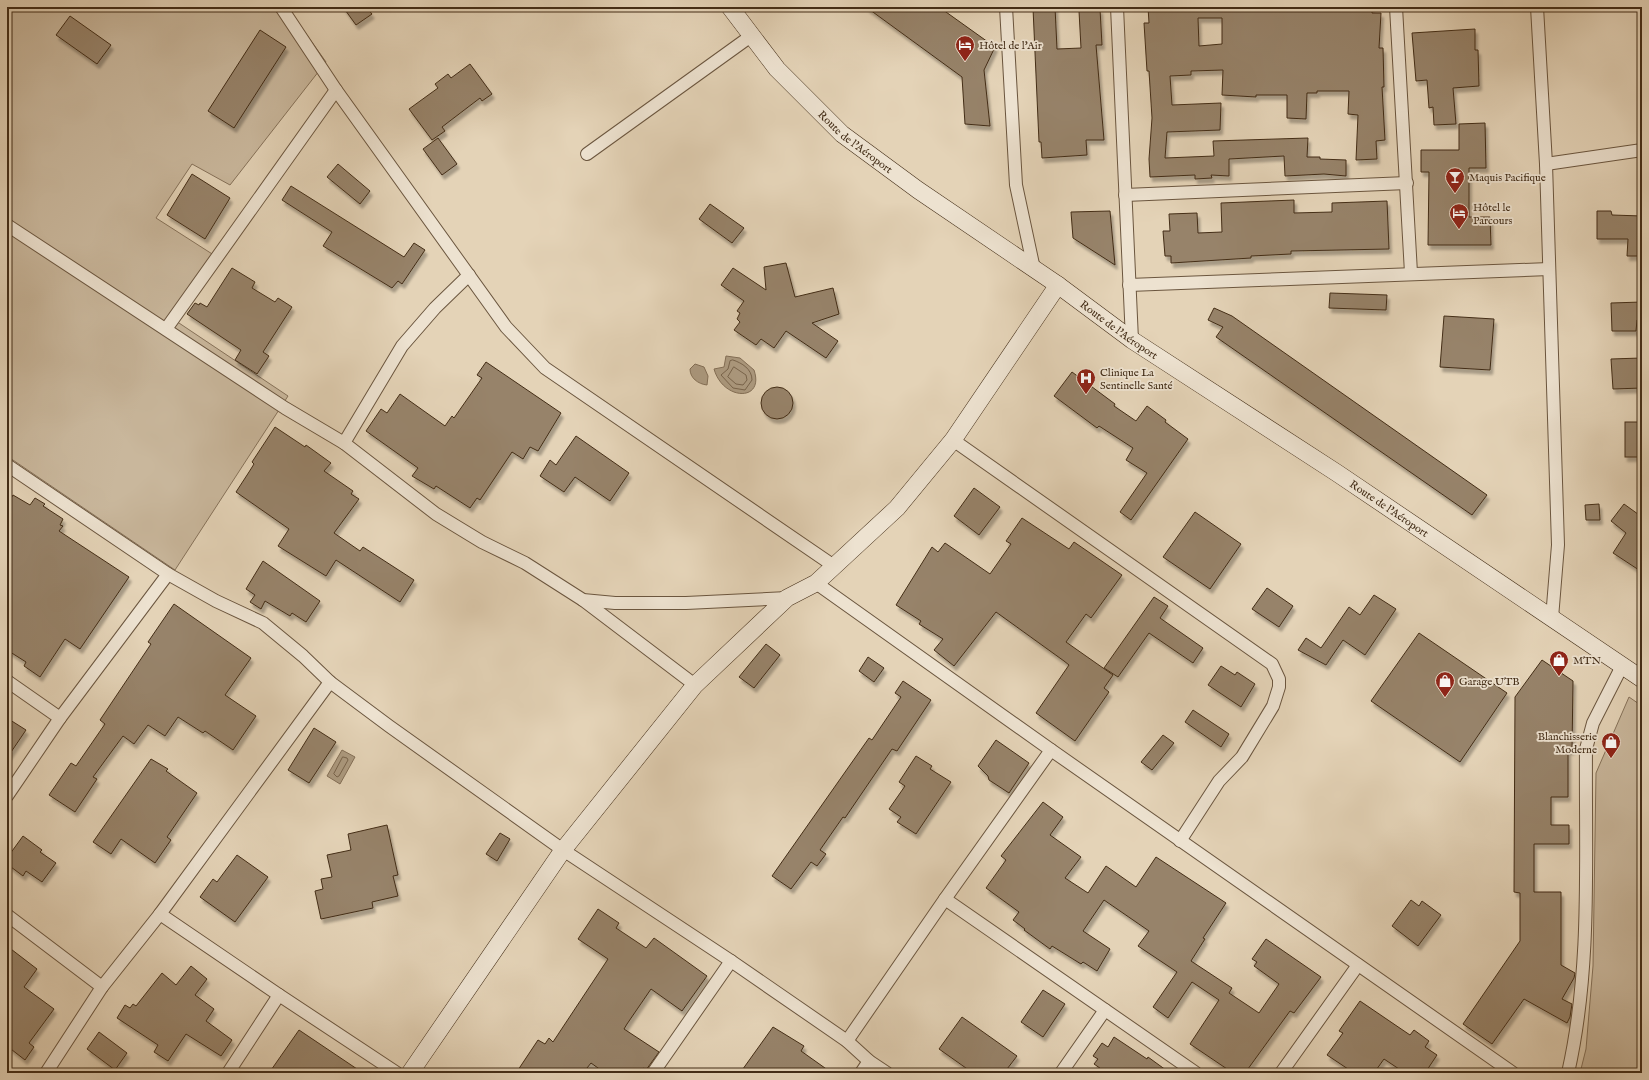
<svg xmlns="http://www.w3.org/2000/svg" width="1649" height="1080" font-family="'IM FELL English',serif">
<defs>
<filter id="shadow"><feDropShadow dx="2.5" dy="4.5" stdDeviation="1" flood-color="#0004"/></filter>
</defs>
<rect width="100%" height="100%" fill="#e4d3b7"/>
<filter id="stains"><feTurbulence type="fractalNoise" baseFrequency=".005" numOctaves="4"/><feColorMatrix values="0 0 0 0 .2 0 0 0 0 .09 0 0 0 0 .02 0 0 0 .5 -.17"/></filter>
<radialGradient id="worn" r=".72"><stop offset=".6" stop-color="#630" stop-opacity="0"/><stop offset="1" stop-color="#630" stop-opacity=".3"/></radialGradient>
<g fill="#c9b79c" stroke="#86725a">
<polygon points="7,7 287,7 326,62 230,185 192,164 156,218 220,259 176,321 288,396 175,570 7,456"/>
<polygon points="1629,697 1642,706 1642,1073 1580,1073 1586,1049 1593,966 1596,773"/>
</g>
<g fill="#ad9b81" stroke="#836f57">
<path d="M726 356 740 358 754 370C765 402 723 401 714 369L724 367Z"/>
<path d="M695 364 704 367 708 376 707 385C698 384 690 378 690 369Z"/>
<polygon points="342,750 355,757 340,784 327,776"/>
</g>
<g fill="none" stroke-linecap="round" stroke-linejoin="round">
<g stroke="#78644c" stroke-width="1">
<path d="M733 360C742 363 752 369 752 380L745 390 733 388 721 375 728 369 730 361Z"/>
<polygon points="734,367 746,375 747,380 743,385 736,384 728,377"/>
<polygon points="343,757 347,758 348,760 339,776 337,777 334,774"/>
</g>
</g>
<g fill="#97836a" stroke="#432d17" fill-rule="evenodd" filter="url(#shadow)">
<polygon points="343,7 366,7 372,14 356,25"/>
<polygon points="866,7 939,7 995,47 984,70 990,126 965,124 962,77"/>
<polygon points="1055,7 1057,49 1081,48 1079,11 1100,9 1102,45 1096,45 1104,140 1086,140 1087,155 1042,158 1041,142 1039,142 1033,8"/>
<path d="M1148 7H1372V13H1381L1379 48H1383L1384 87H1382L1385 140 1376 141 1377 159 1356 160 1358 115 1348 114 1349 91H1317V93H1307L1306 119 1287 118V95H1256V97L1222 95 1223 70 1191 71V75L1170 76 1172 105 1221 103 1220 130 1167 132 1165 158 1214 156 1213 141 1308 138 1307 157H1320V159L1346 160V176L1324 174 1285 176 1284 156 1229 159V176L1211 175 1212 178 1195 179V175L1150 177 1149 159 1152 118 1149 71H1147L1144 23H1149ZM1198 18H1222V44L1199 46Z"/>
<polygon points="70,16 111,45 97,64 56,35"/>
<polygon points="1475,29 1475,50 1478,50 1479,86 1453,88 1456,124 1434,125 1433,107 1429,108 1427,80 1416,81 1412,33"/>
<polygon points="260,30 286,47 234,128 208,111"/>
<polygon points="470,64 492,94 482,101 480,98 442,127 445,131 432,140 409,109 438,88 435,84 448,74 451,78"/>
<polygon points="1485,123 1486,168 1469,168 1469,217 1490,217 1491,245 1428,245 1429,172 1421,172 1421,150 1459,150 1459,124"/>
<polygon points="438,138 457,164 442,175 423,149"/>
<polygon points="338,164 370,191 360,204 327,177"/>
<polygon points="192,174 230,198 205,239 167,215"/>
<polygon points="291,186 404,257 414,243 425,250 402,284 398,281 392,288 323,246 332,232 282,200"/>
<polygon points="1294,200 1294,213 1332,212 1332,203 1387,201 1389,249 1291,251 1291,254 1251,256 1251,258 1171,263 1171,256 1165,256 1163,231 1170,231 1169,214 1197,213 1198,233 1222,232 1221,203"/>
<polygon points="710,204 744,228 732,243 699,219"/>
<polygon points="1110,211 1115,265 1073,238 1071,212"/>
<polygon points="1597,211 1611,211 1612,215 1642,216 1642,256 1627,256 1628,239 1597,239"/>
<polygon points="786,263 795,297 833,288 839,314 812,323 838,341 826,358 786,331 774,348 761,339 756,345 734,330 740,322 737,319 740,313 737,311 744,301 721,285 733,268 766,290 764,267"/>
<polygon points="232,268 255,282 252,288 275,302 278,298 292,307 263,352 269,356 257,374 235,360 241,350 187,314 195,303 199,305 200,303 207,307"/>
<polygon points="1330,293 1387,295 1386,310 1329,308"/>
<polygon points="1642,302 1642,320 1637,320 1636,331 1612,331 1611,303"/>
<polygon points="1214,308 1232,316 1487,495 1472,515 1216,337 1223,327 1208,320"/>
<polygon points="1444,316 1494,319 1490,370 1440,367"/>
<polygon points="1641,358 1642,388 1613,389 1611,359"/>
<polygon points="486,362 561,413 538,451 530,447 523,459 512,452 480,500 477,498 470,508 436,486 434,489 412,476 418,468 366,431 381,409 387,413 400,394 445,426 452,416 454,418 482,378 477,375"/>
<polygon points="1072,372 1115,404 1114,406 1136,421 1147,406 1166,420 1165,422 1188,439 1131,520 1120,512 1147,473 1126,460 1133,448 1099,426 1097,428 1054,396"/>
<circle cx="777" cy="403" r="16"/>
<rect x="1625" y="422" width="17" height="35"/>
<polygon points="275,427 305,447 306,445 331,463 324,471 353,491 351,494 359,499 334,533 360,551 363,547 414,580 400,602 336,560 326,576 278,546 289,529 236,492 249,472 254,464 252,462"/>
<polygon points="576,436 629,473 610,501 575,477 564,492 540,476 550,460 556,465"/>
<polygon points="974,488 1000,507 979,535 954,516"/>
<polygon points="13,495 30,505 35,498 45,504 43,506 63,519 60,525 63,526 59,531 129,577 80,649 65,639 40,677 24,666 26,662 7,650 7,505"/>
<polygon points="1599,504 1600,520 1586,520 1585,505"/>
<polygon points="1624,504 1642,517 1642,572 1613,553 1626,533 1611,521"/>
<polygon points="1195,512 1241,544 1210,589 1163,557"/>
<polygon points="1022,518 1069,549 1074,542 1122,575 1091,618 1086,614 1066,642 1113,675 1104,688 1109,692 1075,741 1036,713 1069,665 1064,661 996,612 954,666 934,650 943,639 919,624 921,621 896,605 932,547 938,552 945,543 990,574 1011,544 1006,541"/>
<polygon points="263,561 320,601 306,622 292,613 290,616 265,601 261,609 250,602 255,595 246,589"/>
<polygon points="1267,588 1293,606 1279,627 1252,609"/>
<polygon points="1374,595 1396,609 1365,655 1343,640 1326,665 1298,650 1306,638 1321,648 1349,607 1360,615"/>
<polygon points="1154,597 1168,606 1160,618 1203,648 1193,663 1149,633 1118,677 1104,668"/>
<polygon points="174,604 251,658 225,695 256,716 233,750 205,731 203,733 178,717 165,736 148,725 134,744 123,736 93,777 97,779 75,812 49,795 71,763 76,766 105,724 100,720 151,644 148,642"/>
<polygon points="1419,633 1507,693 1460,762 1371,701"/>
<polygon points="766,644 780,655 754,688 739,677"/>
<polygon points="868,657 884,668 874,682 859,671"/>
<polygon points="1542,660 1573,681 1572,750 1568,750 1568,797 1551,797 1551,825 1569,825 1569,844 1534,844 1534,892 1561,892 1561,965 1575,973 1574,978 1562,999 1572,1004 1570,1017 1567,1023 1524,999 1492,1044 1463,1024 1520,941 1520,893 1514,892 1515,697"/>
<polygon points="1221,666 1235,675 1237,672 1255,684 1241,707 1208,685"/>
<polygon points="903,681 931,700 897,751 892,749 845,818 843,817 820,850 826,854 817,866 811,862 791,889 772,876 869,738 872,740 901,697 895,693"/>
<polygon points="1193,710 1229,734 1221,747 1185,722"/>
<polygon points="7,718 26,730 7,758"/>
<polygon points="314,728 336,742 309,783 288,770"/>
<polygon points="1163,735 1174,743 1152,770 1141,762"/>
<polygon points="996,740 1029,763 1009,793 989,780 988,776 978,766"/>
<polygon points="916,756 932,766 930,769 951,782 916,834 897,822 901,817 889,809 905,786 899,782"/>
<polygon points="151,759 168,769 166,771 197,793 167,837 171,840 155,863 121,839 111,854 93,842"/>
<polygon points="1043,802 1063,817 1050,835 1081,857 1065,878 1088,893 1106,866 1136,887 1156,857 1226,903 1203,938 1205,939 1191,961 1232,988 1229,993 1259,1013 1279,984 1254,966 1257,962 1252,959 1266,939 1321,977 1294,1013 1290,1011 1245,1073 1233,1073 1190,1044 1219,1000 1192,982 1168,1018 1153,1007 1177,972 1138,946 1149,931 1104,900 1083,931 1110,949 1097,971 1083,962 1081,964 1052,946 1050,949 1024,930 1025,929 1013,920 1019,912 986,888 1006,860 1001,856"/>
<polygon points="387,825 398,875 393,876 398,896 372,902 373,908 321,919 315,891 323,889 321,879 332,877 327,855 351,850 348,834"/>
<polygon points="500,833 510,839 497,861 486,854"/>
<polygon points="23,836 42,850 40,852 56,863 42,882 26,871 23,876 7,864 7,858"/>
<polygon points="237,855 268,877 235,922 200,897 213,879 217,882"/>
<polygon points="1411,900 1419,906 1422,901 1441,915 1418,946 1392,926"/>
<polygon points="598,909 619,923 616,928 646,948 654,938 707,976 682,1011 651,989 627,1024 624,1029 659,1052 646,1070 643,1068 640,1073 605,1073 591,1063 583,1073 516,1073 538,1040 545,1044 549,1038 553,1042 608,959 578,939"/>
<polygon points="7,946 37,969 24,987 54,1009 29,1043 34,1047 25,1060 7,1046"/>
<polygon points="191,966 207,979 195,995 214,1009 206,1021 232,1040 221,1056 186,1034 168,1061 154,1052 158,1045 117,1018 125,1005 130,1008 133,1004 136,1006 162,973 176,985"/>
<polygon points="1043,990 1065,1004 1043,1037 1021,1022"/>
<polygon points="1360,1001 1410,1035 1414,1030 1429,1041 1425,1047 1437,1055 1425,1073 1405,1073 1384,1059 1374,1073 1354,1073 1327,1055 1343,1033 1339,1031"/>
<polygon points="962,1017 1017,1056 1004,1073 973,1073 939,1049"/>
<polygon points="773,1027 804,1046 801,1051 832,1073 740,1073"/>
<polygon points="299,1030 363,1073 269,1073"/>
<polygon points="99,1032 127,1053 115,1070 87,1049"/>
<polygon points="1114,1037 1147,1059 1148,1057 1170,1073 1107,1073 1094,1064 1098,1059 1093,1056 1102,1043 1108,1047"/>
</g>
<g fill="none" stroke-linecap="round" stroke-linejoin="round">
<defs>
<g id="street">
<polyline points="281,7 336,90 506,327 545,368 834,566"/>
<polyline points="1006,7 1016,185 1034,269"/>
<polyline points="1117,7 1132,340"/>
<polyline points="1396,7 1411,273"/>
<polyline points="1537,7 1546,164 1558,545 1552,618"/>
<polyline points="587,154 751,36"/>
<polyline points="1546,164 1642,150"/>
<polyline points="1125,195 1407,183"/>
<polyline points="7,225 285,408 344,443 436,514 482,542 525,563 583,600 615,603 686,603 787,598"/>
<polyline points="1129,285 1549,269"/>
<polyline points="166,329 336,90"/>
<polyline points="953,440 1272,664 1279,679 1279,687 1273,706 1242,757 1219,781 1180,841"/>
<polyline points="344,443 402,346 435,308 469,275"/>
<polyline points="7,465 168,574 216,601 263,623 303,656 330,682 389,726 563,850 731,961 847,1041 869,1061 887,1073"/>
<polyline points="816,583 1051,750 1513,1073"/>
<polyline points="583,600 695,685"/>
<polyline points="7,681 60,718"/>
<polyline points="7,796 60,718 168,574"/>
<polyline points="945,899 1196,1073"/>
<polyline points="160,914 279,995 397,1073"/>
<polyline points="7,915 102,987"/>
<polyline points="847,1041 945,899 1051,750"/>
<polyline points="46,1073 102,987 160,914 330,682"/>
<polyline points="228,1073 279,995"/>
<polyline points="653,1073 731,961"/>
<polyline points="861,1073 869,1061"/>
<polyline points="1061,1073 1105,1010"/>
<polyline points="1281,1073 1358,965"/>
<path d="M1568 1073C1592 967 1585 856 1586 749L1593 723 1622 666"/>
</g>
<g id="secondary">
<path id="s1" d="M730 7 777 69 842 134 918 190 1058 285 1132 340 1337 473 1642 679"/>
<polyline points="410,1073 563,850 695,685 787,598 816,583 897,508 953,440 1058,285"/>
</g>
</defs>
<use href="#street" stroke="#6b563f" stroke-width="14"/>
<use href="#secondary" stroke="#432d17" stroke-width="18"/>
<use href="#street" stroke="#ede2d0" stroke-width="12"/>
<use href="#secondary" stroke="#ede2d0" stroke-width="17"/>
</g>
<defs>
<symbol id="hotel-pin" viewBox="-11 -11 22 30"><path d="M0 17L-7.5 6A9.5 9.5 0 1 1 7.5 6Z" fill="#8f2418" stroke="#ede2d0"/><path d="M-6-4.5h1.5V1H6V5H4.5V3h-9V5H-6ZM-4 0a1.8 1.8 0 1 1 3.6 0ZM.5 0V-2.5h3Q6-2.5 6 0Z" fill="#fff"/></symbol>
<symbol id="bar-pin" viewBox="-11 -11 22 30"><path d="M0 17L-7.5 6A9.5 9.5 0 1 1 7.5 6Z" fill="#8f2418" stroke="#ede2d0"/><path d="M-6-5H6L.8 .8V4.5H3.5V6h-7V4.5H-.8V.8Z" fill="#fff"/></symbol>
<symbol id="hospital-pin" viewBox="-11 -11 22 30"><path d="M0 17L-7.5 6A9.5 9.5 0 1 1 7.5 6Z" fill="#8f2418" stroke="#ede2d0"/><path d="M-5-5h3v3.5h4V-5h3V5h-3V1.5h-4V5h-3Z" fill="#fff"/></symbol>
<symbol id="shop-pin" viewBox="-11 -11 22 30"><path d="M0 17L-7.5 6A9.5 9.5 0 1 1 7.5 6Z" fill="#8f2418" stroke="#ede2d0"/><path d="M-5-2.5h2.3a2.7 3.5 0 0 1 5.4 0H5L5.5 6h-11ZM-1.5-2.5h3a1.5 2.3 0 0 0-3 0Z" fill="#fff"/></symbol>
</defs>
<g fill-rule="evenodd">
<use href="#hotel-pin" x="954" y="34" width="22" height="30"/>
<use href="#bar-pin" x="1444" y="166" width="22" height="30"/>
<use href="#hotel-pin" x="1448" y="202" width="22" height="30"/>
<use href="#hospital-pin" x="1075" y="367" width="22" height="30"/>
<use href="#shop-pin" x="1548" y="649" width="22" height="30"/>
<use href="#shop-pin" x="1434" y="670" width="22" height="30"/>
<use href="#shop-pin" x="1600" y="731" width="22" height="30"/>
</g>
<g text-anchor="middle" stroke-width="3.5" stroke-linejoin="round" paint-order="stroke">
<g font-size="11" fill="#432d17" stroke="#ede2d0" text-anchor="start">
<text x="979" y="49">Hôtel de l'Air</text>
<text x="1469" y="181">Maquis Pacifique</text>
<text x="1473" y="211">Hôtel le<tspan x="1473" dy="13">Parcours</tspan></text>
<text x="1100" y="376">Clinique La<tspan x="1100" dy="13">Sentinelle Santé</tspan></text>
<text x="1573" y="664">MTN</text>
<text x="1459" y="685">Garage UTB</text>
<text x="1597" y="740" text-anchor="end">Blanchisserie<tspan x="1597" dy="13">Moderne</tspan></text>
</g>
<g font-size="11" fill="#432d17" stroke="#ede2d0">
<text dy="4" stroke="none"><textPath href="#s1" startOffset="185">Route de l'Aéroport</textPath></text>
<text dy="4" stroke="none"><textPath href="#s1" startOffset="509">Route de l'Aéroport</textPath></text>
<text dy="4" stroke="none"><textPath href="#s1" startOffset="833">Route de l'Aéroport</textPath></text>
</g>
</g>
<rect width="1649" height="1080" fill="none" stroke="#e4d3b7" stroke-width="24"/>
<rect x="8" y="8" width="1633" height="1064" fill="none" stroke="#432d17" stroke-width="2"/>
<rect x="12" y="12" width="1625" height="1056" fill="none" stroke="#432d17"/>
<rect width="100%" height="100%" filter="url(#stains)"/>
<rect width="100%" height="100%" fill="url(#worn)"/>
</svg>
